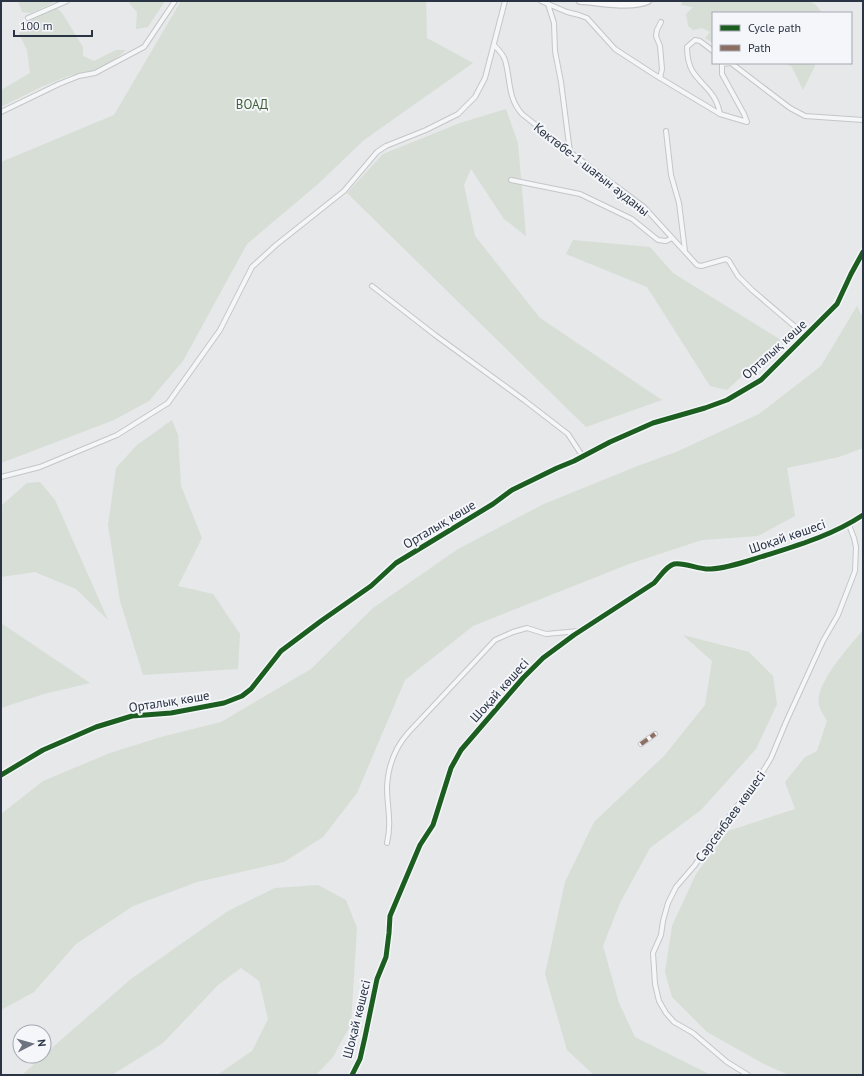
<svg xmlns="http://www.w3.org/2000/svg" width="864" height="1076" font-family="'PT Sans',sans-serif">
<rect width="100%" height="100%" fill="#e6e8ea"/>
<g fill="#d6ded6">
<polygon points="18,1 57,1 31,13 22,12"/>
<polygon points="130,1 165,1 148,27 136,29 137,12 129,3"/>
<polygon points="181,1 426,1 427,38 473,63 364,140 318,184 247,244 183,361 149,401 114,420 1,463 1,162 114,115"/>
<polygon points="682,1 809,1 816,5 822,13 713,13 713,43 705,38 710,32 702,28 693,30 688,26 686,14 693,7 681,5"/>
<polygon points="57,8 62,13 83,47 83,56 94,61 116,50 126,50 111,63 94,73 71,75 41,87 1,107 1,90 30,73 27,50 19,34 26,22"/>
<polygon points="786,63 814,63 815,66 803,90 792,67"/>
<polygon points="506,109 518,143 526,236 504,219 471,169 464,185 475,236 540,318 662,400 586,427 347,193 383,154 460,123"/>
<polygon points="573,240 650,247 673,273 781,340 727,390 710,386 647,287 566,254"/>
<polygon points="857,306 863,318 863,448 839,457 787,468 795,516 758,536 702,540 629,564 473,626 405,680 357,793 323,837 284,862 197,882 133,906 76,944 34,992 1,1010 1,814 43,781 110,753 161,737 221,722 311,669 373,608 458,549 544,504 635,467 676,452 759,414 821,366"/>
<polygon points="172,420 178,435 181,486 202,538 178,586 213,594 240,634 238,669 143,675 120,601 108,525 116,468 137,445"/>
<polygon points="40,482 55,500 108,620 76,589 35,572 1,577 1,506 27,483"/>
<polygon points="1,623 90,683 44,694 1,708"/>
<path d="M863 630V1075H789L766 1065 707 1032 672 997 665 972 672 926 696 874 728 831 795 809 785 782 805 757 817 751 827 721C825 717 820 710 819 705 814 684 850 646 863 630Z"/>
<polygon points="683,635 749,652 773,676 777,704 756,749 701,810 650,848 620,903 603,946 619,1003 635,1037 711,1075 594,1075 567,1050 545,974 565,882 594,822 664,756 705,705 712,661"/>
<polygon points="318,885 346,900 357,928 351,1024 333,1057 316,1075 217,1075 252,1051 268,1019 259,981 241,968 218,985 163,1043 112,1075 22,1075 62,1039 131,979 228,911 275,888"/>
</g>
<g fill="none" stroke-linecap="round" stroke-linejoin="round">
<defs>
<g id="minor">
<polyline points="541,1 567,12 579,15 587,18 615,49 655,75 720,114 747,122 744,114 722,74 722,64 731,63 790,108 805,116 863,120"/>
<polyline points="548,4 554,23 555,51 561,82 570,152"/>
<polyline points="28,18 67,1"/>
<path d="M494 45C498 49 503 54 505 60 511 80 507 97 522 114L570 152 644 207 697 265 701 266 726 259 729 261 738 276 752 290 806 336"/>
<path d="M713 51 700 41 695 40 687 47C687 56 688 64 693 72 704 88 716 92 720 114"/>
<polyline points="660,78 662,69 660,46 656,36 657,30 661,22"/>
<polyline points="1,112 59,84 79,76 95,73 144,47 175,1"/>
<polyline points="666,131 671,175 679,203 685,251"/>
<polyline points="511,180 580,194 632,219 658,240 666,241 672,238"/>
<polyline points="372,286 435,335 524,400 568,434 583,457"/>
<polyline points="1,477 40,467 117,435 168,403 220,330 252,267 276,245 344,191 377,152 386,146 426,130 458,114 475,97 485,78 505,1"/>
<polyline points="641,744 655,734"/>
<polyline points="1,775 43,750 96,727 132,716 171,713 224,703 242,696 251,689 281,651 321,621 371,586 396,563 493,504 512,490 557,468 574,461 610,442 653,423 705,408 727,400 761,380 837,304 851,274 863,252"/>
<path d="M387 843C392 821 387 808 387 787 388 766 394 749 408 733L495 640 513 632 527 628 546 634 579 631"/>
<polyline points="748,1075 727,1062 693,1033 674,1022 666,1013 659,1001 655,984 653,953 661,935 663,921 668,903 676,887 695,865 715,835 760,776 771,758 786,722 823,641 838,615 855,571 856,547 854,538 849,525"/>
</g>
<path id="tertiary" d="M352 1075 360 1059 365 1037 377 979 386 957 389 933 390 916 420 845 433 825 451 768 461 750 523 678 543 658 574 635 654 583C660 577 666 566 674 564 685 562 699 570 711 569 729 568 747 561 764 556 799 545 833 535 863 515"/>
<path id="secondary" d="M580 1C600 2 630 9 648 1"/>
</defs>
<use href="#minor" stroke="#c4c6c8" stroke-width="6"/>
<use href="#tertiary" stroke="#c4c6c8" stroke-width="7"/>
<use href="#secondary" stroke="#c4c6c8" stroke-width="8"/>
<use href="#minor" stroke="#f5f6f7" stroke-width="4"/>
<use href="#tertiary" stroke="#f5f6f7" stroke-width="5"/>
<use href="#secondary" stroke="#f8f8f8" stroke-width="5.5"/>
<polyline stroke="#8d6e63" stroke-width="4" stroke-dasharray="8 4" stroke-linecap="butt" points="641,744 655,734"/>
<defs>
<g id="cycleway">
<polyline points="1,775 43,750 96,727 132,716 171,713 224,703 242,696 251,689 281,651 321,621 371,586 396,563 493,504 512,490 557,468 574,461 610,442 653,423 705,408 727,400 761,380 837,304 851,274 863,252"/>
<path d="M352 1075 360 1059 365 1037 377 979 386 957 389 933 390 916 420 845 433 825 451 768 461 750 523 678 543 658 574 635 654 583C660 577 666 566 674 564 685 562 699 570 711 569 729 568 747 561 764 556 799 545 833 535 863 515"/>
</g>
</defs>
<use href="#cycleway" stroke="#f4f6f9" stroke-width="8"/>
<use href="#cycleway" stroke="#1b5e20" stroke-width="5"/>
</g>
<g text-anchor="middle" stroke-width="4" stroke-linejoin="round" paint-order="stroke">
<g font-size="13" fill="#3f6138" stroke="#f4f6f9">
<text x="252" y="109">ВОАД</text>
</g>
<g font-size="13" fill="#2b3445" stroke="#f4f6f9">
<text transform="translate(592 169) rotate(38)" y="5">Көктөбе-1 шағын ауданы</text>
<text transform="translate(774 349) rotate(-42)" y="5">Орталық көше</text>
<text transform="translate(439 524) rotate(-31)" y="5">Орталық көше</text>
<text transform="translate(787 536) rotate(-19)" y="5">Шоқай көшесі</text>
<text transform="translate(499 690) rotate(-48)" y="5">Шоқай көшесі</text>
<text transform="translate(169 701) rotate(-9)" y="5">Орталық көше</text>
<text transform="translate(730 816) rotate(-54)" y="5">Сәрсенбаев көшесі</text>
<text transform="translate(356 1019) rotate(-76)" y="5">Шоқай көшесі</text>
</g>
</g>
<rect width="864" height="1076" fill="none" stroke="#2b3445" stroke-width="4"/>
<rect x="712" y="12" width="140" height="52" fill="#f4f6f9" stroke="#a4a8b1"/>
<rect x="720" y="25" width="20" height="6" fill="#1b5e20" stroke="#a4a8b1"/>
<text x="748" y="32" font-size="12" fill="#2b3445">Cycle path</text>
<rect x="720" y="45" width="20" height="6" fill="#8d6e63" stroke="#a4a8b1"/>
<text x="748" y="52" font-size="12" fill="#2b3445">Path</text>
<g transform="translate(32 1044) rotate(84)"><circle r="19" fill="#f4f6f9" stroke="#a4a8b1"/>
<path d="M0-3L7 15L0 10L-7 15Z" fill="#6c737f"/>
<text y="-6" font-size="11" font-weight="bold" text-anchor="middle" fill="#2b3445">N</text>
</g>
<path d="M14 30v6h78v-6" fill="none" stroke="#2b3445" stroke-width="2"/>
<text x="20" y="30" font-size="12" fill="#2b3445" stroke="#f4f6f9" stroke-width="3" paint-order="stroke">100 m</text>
</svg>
